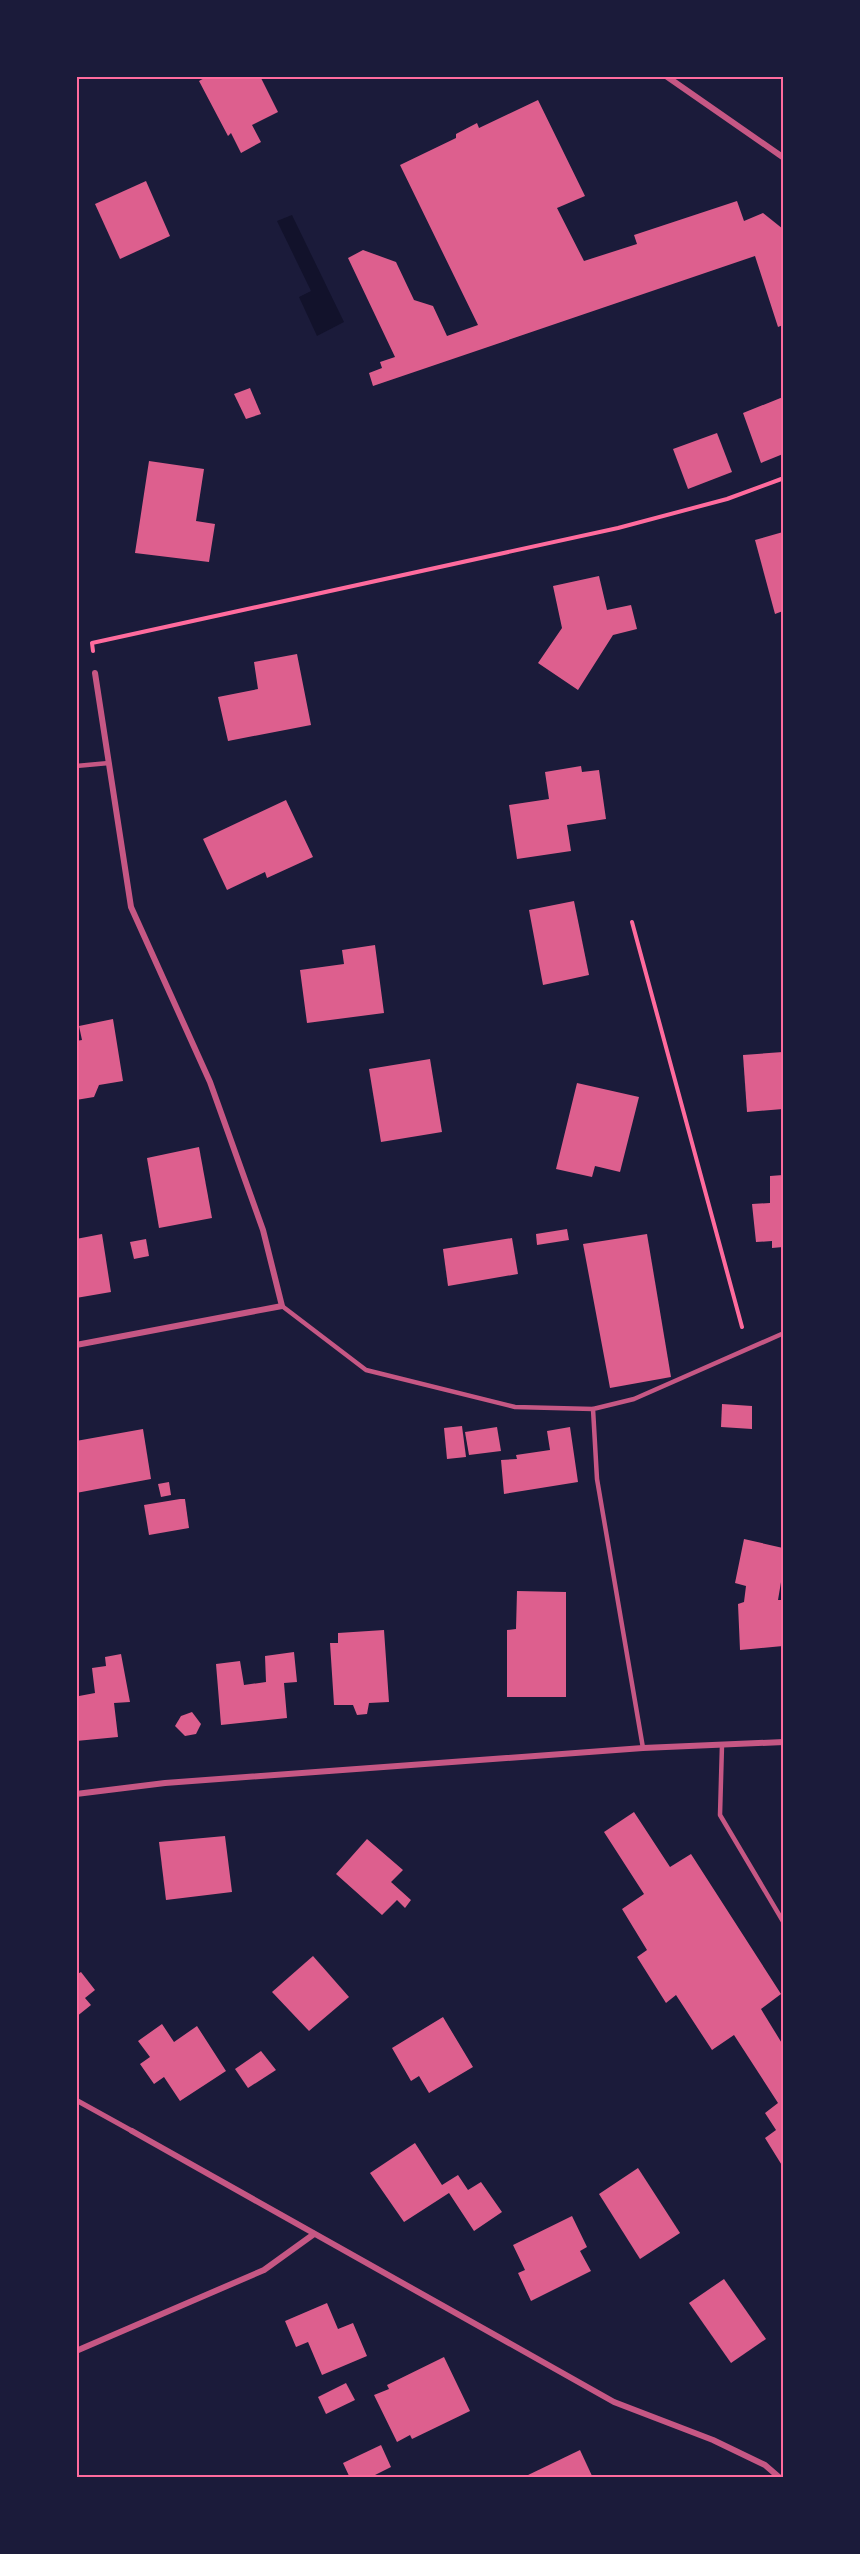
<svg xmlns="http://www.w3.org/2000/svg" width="860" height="2554" font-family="Quicksand,sans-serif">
<rect width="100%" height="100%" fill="#1b1b3a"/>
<polygon fill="#12122b" points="292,215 344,322 317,336 299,297 311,291 277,221"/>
<g fill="#dd5f8e">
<polygon points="208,76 260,76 278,112 252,125 261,142 241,153 231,133 228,136 199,81"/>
<polygon points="538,100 585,196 557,208 584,261 637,244 634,235 737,201 744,221 763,213 783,229 783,325 778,327 755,256 373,386 369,373 382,368 380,362 395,357 348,258 363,250 396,262 414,300 433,306 447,336 478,325 400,165 456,138 456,134 477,123 479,128"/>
<polygon points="146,181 170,236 120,259 95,204"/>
<polygon points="250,388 261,414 246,419 234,394"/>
<polygon points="783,397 783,444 781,445 783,454 761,463 743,413"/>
<polygon points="717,433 732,472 688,489 673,449"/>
<polygon points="149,461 204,469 196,521 215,524 209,562 135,553"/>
<polygon points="783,532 783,611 775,614 755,540"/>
<polygon points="599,576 607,610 631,605 637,629 613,635 578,690 538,663 562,628 553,586"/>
<polygon points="297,654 311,725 228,741 218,697 258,689 254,662"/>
<polygon points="581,766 582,772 599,770 606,819 567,825 571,851 517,859 509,805 549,799 545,772"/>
<polygon points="286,800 313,857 267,878 265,872 227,890 203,839"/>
<polygon points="574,901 589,975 543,985 529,910"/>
<polygon points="375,945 384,1013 307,1023 300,970 344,964 342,950"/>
<polygon points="113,1019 123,1081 99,1085 94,1097 76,1100 76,1041 82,1040 79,1026"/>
<polygon points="783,1052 783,1109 747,1112 743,1055"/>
<polygon points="430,1059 442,1132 381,1142 369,1069"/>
<polygon points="577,1083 639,1097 620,1172 595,1166 592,1177 556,1169"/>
<polygon points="199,1147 212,1218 159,1228 147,1158"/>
<polygon points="783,1175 783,1247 772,1248 772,1241 756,1242 752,1204 770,1203 770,1176"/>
<polygon points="567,1229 569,1240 537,1245 536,1234"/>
<polygon points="102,1234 111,1292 76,1298 76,1239"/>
<polygon points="647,1234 671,1377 610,1388 583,1244"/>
<polygon points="512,1238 518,1274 448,1286 443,1249"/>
<polygon points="146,1239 149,1256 134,1259 130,1242"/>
<polygon points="722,1404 752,1406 752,1429 721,1427"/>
<polygon points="462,1426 466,1457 447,1459 444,1428"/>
<polygon points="497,1427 501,1451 469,1455 465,1432"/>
<polygon points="570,1427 578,1482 504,1494 501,1460 517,1459 516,1455 550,1450 547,1431"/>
<polygon points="143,1429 151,1479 76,1493 76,1441"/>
<polygon points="169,1482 171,1495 161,1497 158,1484"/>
<polygon points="180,1499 185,1499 189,1528 149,1535 144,1505"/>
<polygon points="744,1539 783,1548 783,1570 778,1600 783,1600 783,1646 740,1650 738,1604 744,1602 746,1586 735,1583"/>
<polygon points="517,1591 566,1592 566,1697 507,1697 507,1630 516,1629"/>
<polygon points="384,1630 389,1702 369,1703 367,1714 357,1715 353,1705 334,1705 330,1643 338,1643 338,1633"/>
<polygon points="294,1652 297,1682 284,1683 287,1718 221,1725 216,1664 240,1661 244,1685 266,1682 265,1656"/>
<polygon points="121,1654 130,1702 114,1703 118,1737 76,1741 79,1696 95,1693 92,1668 106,1666 105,1657"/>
<polygon points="192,1712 201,1724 196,1734 185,1736 175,1726 181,1716"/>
<polygon points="634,1812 670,1867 691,1854 781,1994 761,2009 783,2045 783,2167 765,2138 776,2130 765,2113 778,2103 734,2035 712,2050 676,1995 666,2003 637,1957 647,1950 622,1909 644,1894 604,1832"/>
<polygon points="225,1836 232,1892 166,1900 159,1842"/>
<polygon points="367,1839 403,1870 391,1882 411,1900 405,1908 397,1900 382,1915 336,1874"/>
<polygon points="313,1956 349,1997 309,2031 272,1992"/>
<polygon points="81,1972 95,1990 85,1998 91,2005 76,2017 76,1975"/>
<polygon points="443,2017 473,2067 429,2093 419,2076 411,2081 392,2048"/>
<polygon points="162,2024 174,2042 197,2026 226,2071 180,2101 164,2077 154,2084 140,2064 150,2057 138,2041"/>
<polygon points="261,2051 276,2070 248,2088 235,2069"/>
<polygon points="415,2143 442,2185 458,2175 468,2190 481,2182 502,2212 474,2231 449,2193 404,2222 370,2173"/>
<polygon points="638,2168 680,2233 640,2259 599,2194"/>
<polygon points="572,2216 587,2247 580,2251 591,2271 531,2301 518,2273 525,2270 513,2245"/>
<polygon points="724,2279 766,2339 731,2363 689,2303"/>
<polygon points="327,2303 338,2329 353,2323 367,2356 322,2375 308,2342 296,2347 285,2321"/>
<polygon points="444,2357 470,2411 412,2439 410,2435 397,2442 374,2395 389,2389 387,2385"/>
<polygon points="346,2383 355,2400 326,2414 318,2397"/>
<polygon points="381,2445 391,2467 369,2478 350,2478 343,2463"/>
<polygon points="580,2450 593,2478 527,2478 526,2476"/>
</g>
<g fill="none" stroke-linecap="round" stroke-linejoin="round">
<g stroke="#ff6b9d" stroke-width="4">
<polyline points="93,651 92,643 618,528 727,499 784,478"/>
<polyline points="632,922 742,1327"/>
</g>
<g stroke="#c65784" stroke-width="4.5">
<polyline points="76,766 109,763"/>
<polyline points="282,1306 366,1370 515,1407 593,1409"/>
<polyline points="722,1745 720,1815 784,1923"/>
<polyline points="643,1748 597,1479 593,1409 634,1399 784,1333"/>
</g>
<polyline stroke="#c65784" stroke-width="5" points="76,2100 132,2131"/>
<g stroke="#c65784" stroke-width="6">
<polyline points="666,76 784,158"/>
<polyline points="76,1345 282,1306 263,1230 210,1082 131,907 95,673"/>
<polyline points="76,1794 165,1783 643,1748 784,1742"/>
<polyline points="132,2131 614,2402 713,2440 765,2465 780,2478"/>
<polyline points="76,2351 264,2270 314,2234"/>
</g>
</g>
<rect width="860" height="2554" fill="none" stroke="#1b1b3a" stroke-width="156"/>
<rect x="78" y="78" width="704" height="2398" fill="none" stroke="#ff6b9d" stroke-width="2"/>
</svg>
